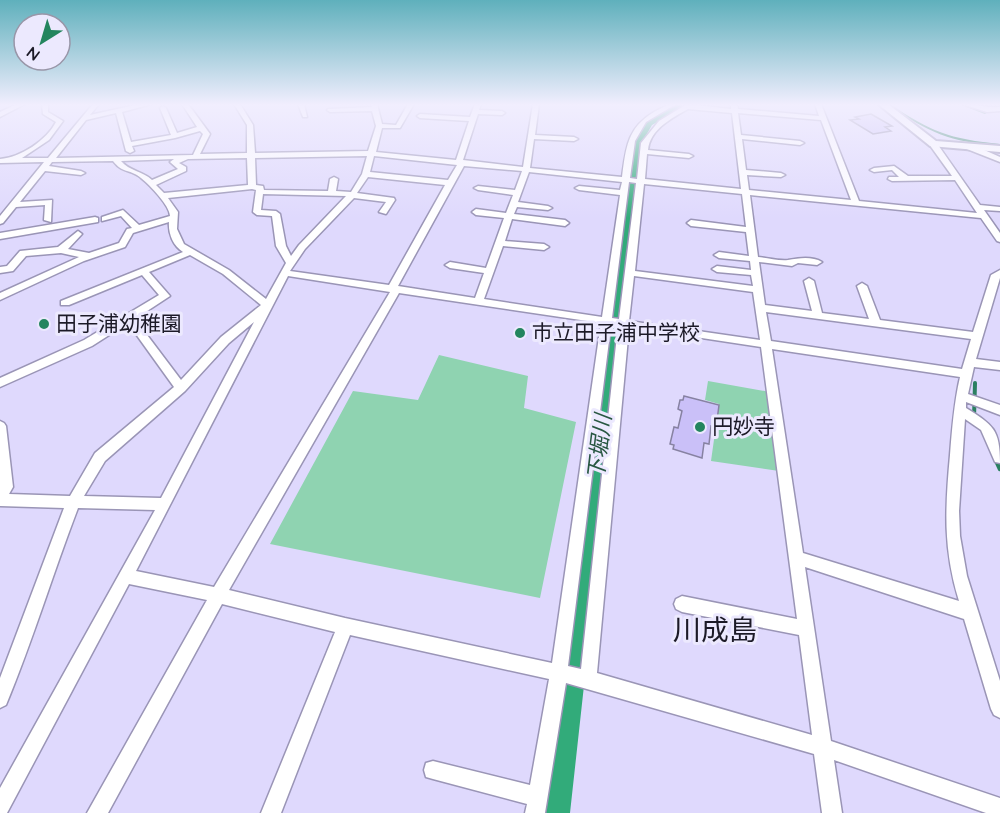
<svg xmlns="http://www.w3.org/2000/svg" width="1000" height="813" font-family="Quicksand,'Noto Sans JP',sans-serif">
<rect width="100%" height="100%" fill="#dfd9fd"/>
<g fill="#8fd3b1">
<polygon points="439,355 528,376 524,408 576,422 540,598 270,544 353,391 418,400"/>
<polygon points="708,381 770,392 779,471 711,461 719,404 705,400"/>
</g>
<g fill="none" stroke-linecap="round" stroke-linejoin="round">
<g stroke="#2b8061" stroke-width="2">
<path d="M888 104C929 132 951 141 1000 145"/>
<polyline points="962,104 985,113"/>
</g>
<polyline stroke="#2b8061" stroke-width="4" points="974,418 975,383"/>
<polyline stroke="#2b8061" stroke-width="4.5" points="995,458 1000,469"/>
<polygon fill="#32ab7a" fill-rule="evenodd" points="674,104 688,104 652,125 644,139 570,813 536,813 632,139 644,121"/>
</g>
<g fill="#cac0f8" stroke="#8782a2" stroke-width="1.5">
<polygon points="871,114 892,126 885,127 891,131 873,134 850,120 859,119 855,117"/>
<polygon points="684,396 719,405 716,428 711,426 709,444 704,443 702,458 673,449 674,445 670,444 674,427 678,428 682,411 678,409 680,400 683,400"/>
</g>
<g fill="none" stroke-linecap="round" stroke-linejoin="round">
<defs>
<g id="minor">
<polygon points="17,104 25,104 0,117 0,112"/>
<path d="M42 104H48V112L63 121 49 140 22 158H48L93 104H99L90 115 140 104H152L122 112 131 142 171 135 160 108 163 106 166 108 177 133 197 127 182 104H188L210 134 200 154 247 153V125L234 104H240L253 125 255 153 368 151 376 126 372 111 330 112 327 110 328 109 372 107 371 104H377L382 124 396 125 408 104H414L400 128H382L376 152 456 160 469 121 420 118 417 116 420 114 470 117 475 104H481L479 110 502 111 505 113 502 115 478 114 463 160 523 167 533 104H539L535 135 574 137 578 139 574 141 534 139 530 168 622 177C626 148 627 128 654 112 662 108 667 104 676 104L646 122 635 141 630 178 637 179 641 143 659 121 687 104 731 109V104H737L738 109 819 116 815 104H821L859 201 977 213 955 180 892 181 888 179 889 177H899L892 170 874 172 870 170 874 168 894 166 908 176H952L929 144 936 142 980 205 1000 207V211L984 210 1000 233V242L997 241 981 218 750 195 758 257C767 258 779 261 788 260 799 258 812 256 822 262L817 265 798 263 792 266 759 262 765 305 812 311 804 281 809 278 814 281 822 313 869 319 857 286 862 283 867 286 880 320 973 332 991 275 1000 270V278L976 359 1000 362V370L974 367 968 394 1000 405V415L966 402V408C993 425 1000 429 1000 463L995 462 981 430 965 419 959 511 960 536 967 576 1000 681V718L994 715 991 709 964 619 805 567 831 741 1000 798V813H986L834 760 842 813H822L814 754 566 683 545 813H525L527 804 433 779 426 777 424 770 426 763 433 761 530 785 549 679 350 635 281 813H261L335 632 222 604 108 813H87L207 600 129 584 7 813H0V788L155 510 78 508C53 573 33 640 6 705L0 708V678L64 508 0 506V421L4 423 6 426 13 487 9 494 70 496 95 453 174 387 128 323 92 346 0 387V378L84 340 159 295 142 275 69 305H61V301L183 252C173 246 168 233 169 222L133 233 125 247 84 261 0 300V293L79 257 61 253 26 256 13 271 0 273V267L7 266 20 251 58 247 78 231 82 234 68 249 89 253 119 243 127 229 132 228 121 216 102 221V217L123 210 139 225 170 216C170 206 150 185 141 178 131 169 123 174 113 161L52 162 49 166 81 171 85 173 81 175 45 171 20 202 52 200 51 222 44 220 45 205 16 207 3 223 0 224V216L44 162 0 163V159C20 158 47 140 56 122L43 114ZM688 109 732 113 741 189 645 179 647 154 689 158 693 156 689 154 648 150C650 129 672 118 688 109ZM116 113 126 151 130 153 134 151 132 146 175 138 200 131 203 134 193 155 56 158 86 120ZM738 113 821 120 851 200 749 190 747 175 781 177 785 175 781 173 746 170 742 139 800 145 804 143 800 141 741 135ZM367 156 362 174 351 192 336 191 338 179 334 177 330 179 328 191 264 190 263 186 256 185 255 158ZM374 156 457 165 448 180 370 172ZM247 158 248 185 164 193 156 185 186 171V167L179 163 188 159ZM174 159 170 162 178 169 152 180C143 171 129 171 121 161ZM464 166 522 171 515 190 478 186 474 188 478 190 513 195 506 213 476 209 472 212 476 215 504 218 486 268 450 262 445 265 450 268 484 273 475 298 398 286ZM529 172 622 182 620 190 579 186 575 188 579 190 620 195 602 317 484 299 503 246 544 250 549 247 544 244 505 241 512 219 565 226 569 223 565 220 514 214 517 207 548 210 552 208 548 206 518 202ZM368 177 445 185 389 285 290 271 305 249 354 198 386 202 379 212 386 214 395 200 394 198 357 193ZM629 182 636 183 619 319 612 318ZM644 184 742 194 746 227 691 220 687 223 691 226 746 232 749 256 719 252 714 255 719 258 750 261 751 270 717 266 712 269 717 272 751 275 753 286 635 271ZM252 189 256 190 253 212 257 215 272 216 276 246 286 263 266 299 229 270 184 244 177 229 178 212 168 198ZM263 194 346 196 299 245 291 256 286 246 280 214 276 211 261 210ZM190 255 223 274 261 305 221 337 181 380 135 319 170 296 149 272ZM288 276 390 292 214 587 136 571ZM634 276 753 292 760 340 629 321ZM399 293 601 323 552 663 345 618 229 590ZM766 312 971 339 962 369 771 341ZM254 322 161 498 84 496 105 461 185 391 229 343ZM611 325 618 326 581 669 568 666ZM629 327 761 347 797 619 682 596 676 599 674 604 676 609 682 612 799 635 812 735 597 673ZM772 349 960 377C954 403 952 429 950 455 945 509 943 549 959 601L803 553Z"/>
<polygon points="298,104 304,104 307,117 303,117"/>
<path d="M962 104C975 104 987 108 1000 107V111L987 112Z"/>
<polygon points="967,145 973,145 1000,157 1000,162 967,149"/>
<polygon points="95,217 98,218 98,222 0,239 0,233"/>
</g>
<polygon id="major" points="878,104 888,104 936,141 1000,146 1000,152 930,146"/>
</defs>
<use href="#minor" stroke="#9a95b6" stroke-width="3"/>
<use href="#major" stroke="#9a95b6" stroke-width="4"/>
<use href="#minor" fill="#fff" fill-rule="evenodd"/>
<use href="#major" fill="#fff" fill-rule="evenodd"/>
</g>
<linearGradient id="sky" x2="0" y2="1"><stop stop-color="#5fb0bc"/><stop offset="0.48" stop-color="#f1eefe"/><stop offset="1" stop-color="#f1eefe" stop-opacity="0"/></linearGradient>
<rect width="1000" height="218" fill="url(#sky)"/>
<g fill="#23855e" stroke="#ece9fe" stroke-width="2">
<circle cx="44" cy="324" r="6"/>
<circle cx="520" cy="333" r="6"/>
<circle cx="700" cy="427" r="6"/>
</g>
<g text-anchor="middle" stroke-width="6" stroke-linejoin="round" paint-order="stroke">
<g font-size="21" fill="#1c1a27" stroke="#ece9fe" text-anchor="start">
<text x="56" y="331">田子浦幼稚園</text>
<text x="532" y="340">市立田子浦中学校</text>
<text x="712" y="434">円妙寺</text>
</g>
<g font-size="22" font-style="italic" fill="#285742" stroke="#ece9fe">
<text transform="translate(599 447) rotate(-83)" y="8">下堀川</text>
</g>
<g font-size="28" fill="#1c1a27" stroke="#ece9fe">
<text x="715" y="640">川成島</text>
</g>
</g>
<g transform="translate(42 42) rotate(217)"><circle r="28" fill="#ece9fe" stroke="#9996a8" stroke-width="1.5"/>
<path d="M0-4.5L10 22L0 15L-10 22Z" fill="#23855e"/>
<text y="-9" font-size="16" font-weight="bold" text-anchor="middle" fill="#1c1a27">N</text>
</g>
</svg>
